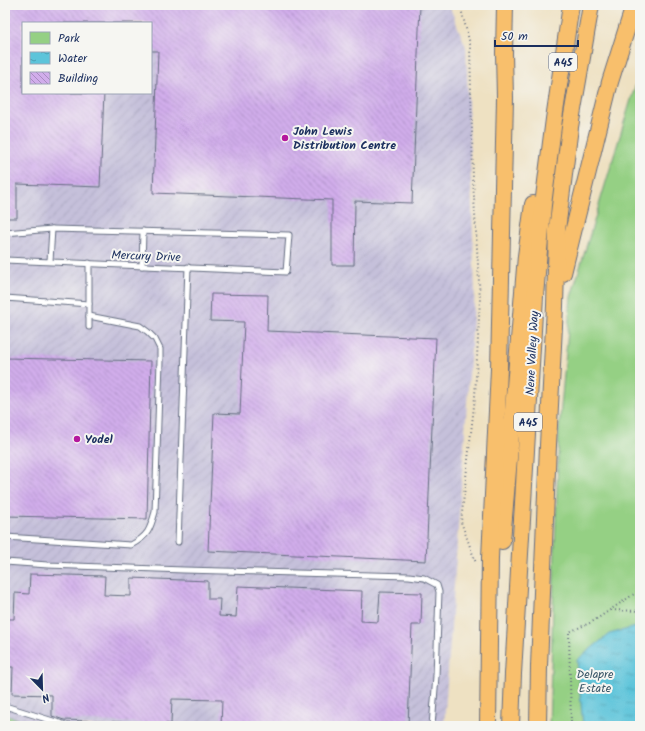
<svg xmlns="http://www.w3.org/2000/svg" width="645" height="731" font-family="Kalam,sans-serif">
<defs>
<pattern id="industrial-furrows" width="10" height="10" patternUnits="userSpaceOnUse"><rect width="10" height="10" fill="#c5c0da"/><path d="M-1 1l2-2M0 10L10 0M9 11l2-2" fill="none" stroke="#a9a5be"/></pattern>
<pattern id="grass-tufts" width="24" height="20" patternUnits="userSpaceOnUse"><rect width="24" height="20" fill="#95d084"/><path d="M3 7l-1-3M5 7V3M7 7l1-3M15 17l-1-3M17 17v-4M19 17l1-3" fill="none" stroke="#79a96f"/></pattern>
<pattern id="water-ripples" width="26" height="14" patternUnits="userSpaceOnUse"><rect width="26" height="14" fill="#5dc4da"/><path d="M2 4q2-2 4 0t4 0M15 11q2-2 4 0t4 0" fill="none" stroke="#4ca0b4"/></pattern>
<pattern id="building-back-hatch" width="6" height="6" patternUnits="userSpaceOnUse"><rect width="6" height="6" fill="#d1adeb"/><path d="M-1 5l2 2M0 0l6 6M5-1l2 2" fill="none" stroke="#a98dc2"/></pattern>
</defs>
<rect width="100%" height="100%" fill="#f6f6f2"/>
<filter id="ink" filterUnits="userSpaceOnUse"><feTurbulence type="fractalNoise" baseFrequency=".025" numOctaves="2"/><feDisplacementMap in="SourceGraphic" scale="8" xChannelSelector="R" yChannelSelector="G"/><feConvolveMatrix kernelMatrix="1 2 1 2 8 2 1 2 1" color-interpolation-filters="sRGB"/></filter>
<filter id="wash" filterUnits="userSpaceOnUse"><feTurbulence type="fractalNoise" baseFrequency=".012" numOctaves="4" result="noise"/><feDisplacementMap in="SourceGraphic" scale="16" xChannelSelector="R" yChannelSelector="G"/><feGaussianBlur stdDeviation="0.9" result="paint"/><feColorMatrix in="noise" values="0 0 0 0 0 0 0 0 0 0 0 0 0 0 0 0 0 1.4 0 .05"/><feComposite in="paint" operator="in"/></filter>
<g filter="url(#wash)">
<rect width="100%" height="100%" fill="#eee1c2"/>
<path fill="url(#industrial-furrows)" fill-rule="evenodd" d="M5 5H449L466 47 475 291 444 726H40L5 715ZM23 23H151V93H23Z"/>
<polygon fill="url(#grass-tufts)" stroke="#588071" points="5,715 40,726 9,726 5,719"/>
<polygon fill="#95d084" stroke="#588071" points="640,70 640,726 549,726 559,429 571,297"/>
<polygon fill="url(#water-ripples)" stroke="#3c7a9c" points="640,626 640,726 583,726 577,660 609,634"/>
<g id="blocks">
<g fill="url(#building-back-hatch)">
<polygon points="5,5 420,5 412,203 355,201 354,265 332,265 332,200 153,193 158,51 151,51 151,23 23,23 23,93 104,93 100,187 17,184 17,218 5,218"/>
<polygon points="211,294 268,295 267,331 436,338 426,561 208,551 214,413 240,414 244,322 210,321"/>
<polygon points="5,358 151,361 147,519 5,516"/>
<polygon points="30,574 105,576 104,595 131,596 131,578 208,581 208,599 220,599 219,616 236,617 238,586 362,591 361,621 378,622 380,592 422,593 421,625 412,625 408,726 221,726 222,700 172,699 171,724 64,720 52,716 52,695 12,694 13,667 5,667 5,619 14,619 15,593 29,594"/>
</g>
</g>
</g>
<g filter="url(#ink)">
<use href="#blocks" fill-opacity="0" stroke="#656d81" stroke-width="1"/>
<g fill="none" stroke-linecap="round" stroke-linejoin="round">
<defs>
<g id="service">
<polyline points="5,233 52,229"/>
<polyline points="5,260 286,272 289,235 52,229 50,261"/>
<polyline points="142,266 143,231"/>
<polyline points="5,298 89,304"/>
<polyline points="89,327 89,263"/>
<path d="M5 537 131 545C148 536 150 530 155 512L160 361V349L155 339 148 332 140 326 89 316"/>
<polyline points="178,542 188,267"/>
<polyline points="5,562 48,565 184,570 409,576 424,578 437,585 439,592 436,676 432,726"/>
<polyline points="5,706 69,726"/>
</g>
<g id="trunk">
<polyline points="563,273 610,82 632,12 636,5"/>
<polyline points="502,541 526,256 533,204"/>
<polyline points="488,726 490,558 499,369 505,98 504,53 505,5"/>
<polyline points="511,726 513,674 535,296 543,205 554,119 571,5"/>
<polyline points="538,726 539,666 548,445 555,306 557,230 570,127 591,5"/>
</g>
</defs>
<use href="#service" stroke="#656d81" stroke-width="7"/>
<use href="#trunk" stroke="#656d81" stroke-width="18"/>
<g stroke="#656d81" stroke-width="2" stroke-dasharray="1 3" stroke-linecap="butt">
<polyline points="460,5 470,44 473,180 480,299 475,397 461,522 476,563"/>
<polyline points="611,610 640,611"/>
<polyline points="5,722 17,726"/>
<polyline points="571,726 569,632 592,622 640,590"/>
</g>
<use href="#service" stroke="#fff" stroke-width="5"/>
<use href="#trunk" stroke="#f8bf6c" stroke-width="16"/>
</g>
</g>
<g fill="#b5179e" stroke="#f6f6f2" stroke-width="1.5">
<circle cx="285" cy="138" r="4"/>
<circle cx="77" cy="439" r="4"/>
</g>
<g text-anchor="middle" stroke-width="4" stroke-linejoin="round" paint-order="stroke">
<g fill="#f6f6f2" stroke="#5d6b8a" stroke-width="1">
<rect x="549" y="53" width="28" height="18" rx="3"/>
<rect x="514" y="413" width="28" height="18" rx="3"/>
</g>
<g font-size="11" font-weight="bold" fill="#1b2f5e">
<text x="563" y="66">A45</text>
<text x="528" y="426">A45</text>
</g>
<g font-size="12" font-weight="bold" fill="#1b2f5e" stroke="#f6f6f2" text-anchor="start">
<text x="293" y="135">John Lewis<tspan x="293" dy="14">Distribution Centre</tspan></text>
<text x="85" y="443">Yodel</text>
</g>
<g font-size="12" fill="#1b2f5e" stroke="#f6f6f2">
<text transform="translate(146 256) rotate(2)" y="4">Mercury Drive</text>
<text transform="translate(532 353) rotate(-87)" y="4">Nene Valley Way</text>
</g>
<g font-size="12" fill="#3a5768" stroke="#f6f6f2">
<text x="595" y="678">Delapre<tspan x="595" dy="14">Estate</tspan></text>
</g>
</g>
<rect width="645" height="731" fill="none" stroke="#f6f6f2" stroke-width="20"/>
<rect x="22" y="22" width="130" height="72" fill="#f6f6f2" stroke="#9ea6b7"/>
<rect x="30" y="32" width="20" height="12" fill="#95d084" stroke="#9ea6b7"/>
<text x="58" y="42" font-size="12" fill="#1b2f5e">Park</text>
<rect x="30" y="52" width="20" height="12" fill="url(#water-ripples)" stroke="#9ea6b7"/>
<text x="58" y="62" font-size="12" fill="#1b2f5e">Water</text>
<rect x="30" y="72" width="20" height="12" fill="url(#building-back-hatch)" stroke="#9ea6b7"/>
<text x="58" y="82" font-size="12" fill="#1b2f5e">Building</text>
<g transform="translate(42 689) rotate(157)" stroke="#f6f6f2" stroke-width="3" paint-order="stroke">
<path d="M0-3L7 15L0 10L-7 15Z" fill="#1b2f5e"/>
<text y="-6" font-size="11" font-weight="bold" text-anchor="middle" fill="#1b2f5e">N</text>
</g>
<path d="M495 40v6h83v-6" fill="none" stroke="#1b2f5e" stroke-width="2"/>
<text x="501" y="40" font-size="12" fill="#1b2f5e" stroke="#f6f6f2" stroke-width="3" paint-order="stroke">50 m</text>
</svg>
